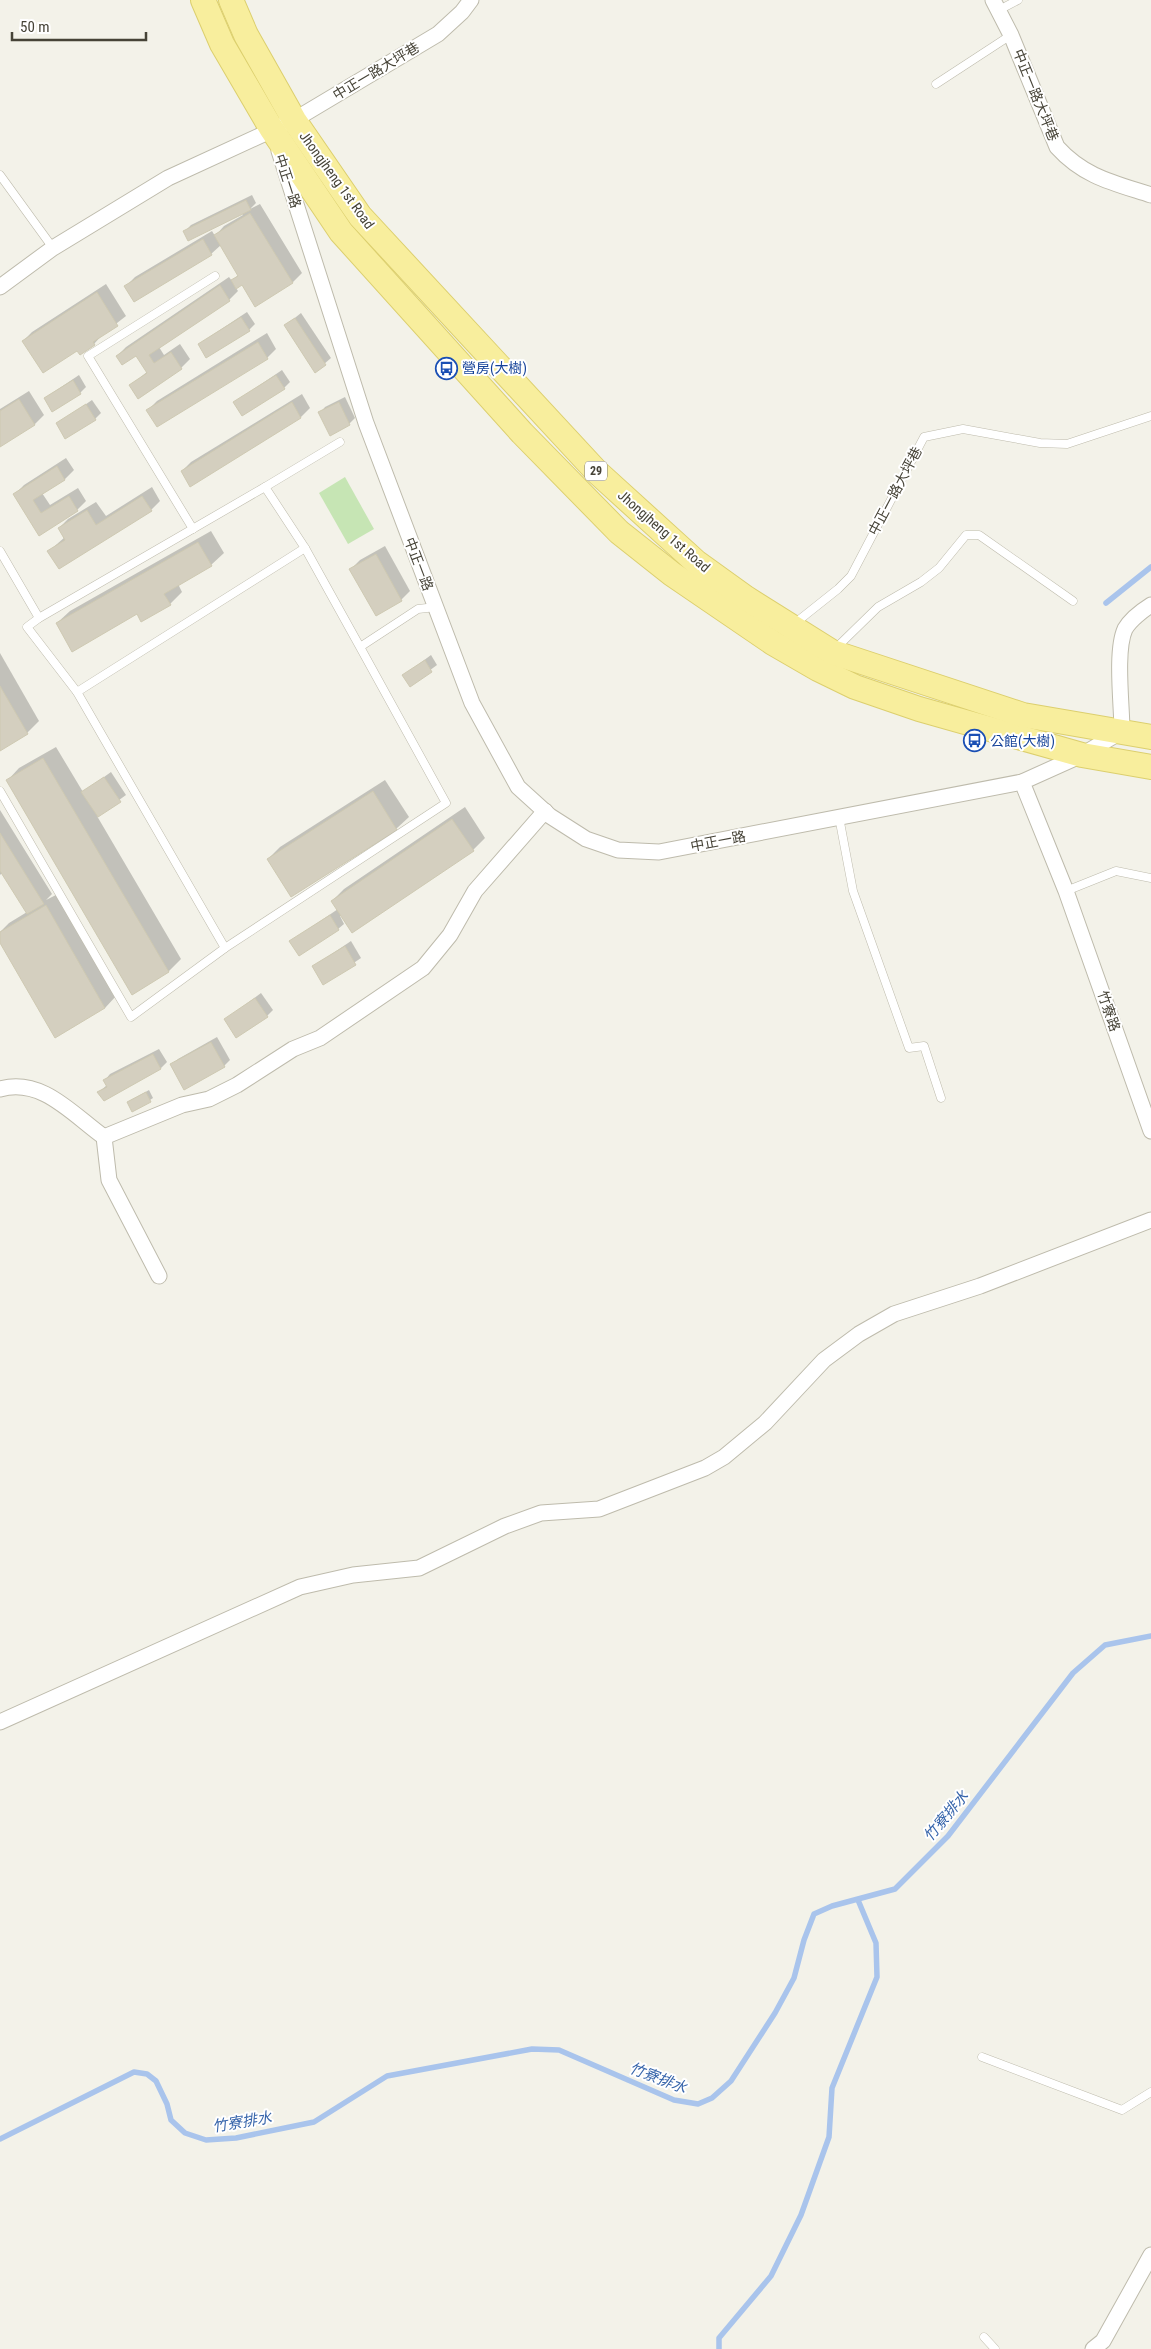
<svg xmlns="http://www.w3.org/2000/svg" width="1151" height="2349" font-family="'Roboto Condensed','Noto Sans TC',sans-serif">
<rect width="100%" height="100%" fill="#f3f2e9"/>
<polygon fill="#c6e5b4" points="345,477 374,529 348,544 319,493"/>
<g fill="#0003">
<polygon points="252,195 256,203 250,209 260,204 302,273 293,282 255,305 242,284 236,288 238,291 229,300 159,347 164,355 180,344 190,359 181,368 130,386 148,371 136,354 117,356 126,347 229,277 232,281 239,274 221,245 211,254 126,286 135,277 212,231 215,236 224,226 243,215 242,213 185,231 191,225"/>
<polygon points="106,284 126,316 103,334 94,344 23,341 32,332"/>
<polygon points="247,312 255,324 249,330 199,344"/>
<polygon points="301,313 331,358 316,371 286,325"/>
<polygon points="267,333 276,349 267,358 157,426 148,410 157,401"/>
<polygon points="282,370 290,382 284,388 235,402"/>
<polygon points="79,375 86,387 80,393 45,398"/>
<polygon points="29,391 44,415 35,424 0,446 0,409"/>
<polygon points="302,394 310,408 301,417 191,485 182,471 191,462"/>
<polygon points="345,397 355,418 349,424 320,413 325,407"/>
<polygon points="92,400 101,413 95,419 57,424"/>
<polygon points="66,458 74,470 65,479 42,493 50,505 78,488 86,501 77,510 40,534 15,494 24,485"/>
<polygon points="152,487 160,501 151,510 49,551 65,537 59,528 68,519 96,502 106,516"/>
<polygon points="211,531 224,553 211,565 178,584 182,592 170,604 138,613 57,623 70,611"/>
<polygon points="385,546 410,591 401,600 351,569 360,560"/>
<polygon points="0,653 39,721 27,733 0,749"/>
<polygon points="431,655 437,665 410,685 404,675"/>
<polygon points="56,747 83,792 111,772 126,795 97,816 181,959 169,971 132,993 7,781 19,768"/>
<polygon points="385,780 409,817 396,829 291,896 268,859 280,847"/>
<polygon points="465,807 485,838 473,850 342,915 340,916 344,924 338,929 291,941 338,909 332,901 344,889"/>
<polygon points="0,810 52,894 46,900 58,894 117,995 105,1008 0,941 0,932 9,923 27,912 2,873 0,875"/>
<polygon points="351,941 361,958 324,983 314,966"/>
<polygon points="261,993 273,1010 267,1016 226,1019"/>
<polygon points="217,1037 230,1060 224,1066 172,1065 178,1059"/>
<polygon points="159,1049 167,1062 161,1068 104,1100 99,1092 107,1085 105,1080 110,1074"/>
<polygon points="149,1090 153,1098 133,1111 128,1102"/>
</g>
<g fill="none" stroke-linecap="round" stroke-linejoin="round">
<g stroke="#a9c4ec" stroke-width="5.5">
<polyline points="1106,603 1151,567"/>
<polyline points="0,2139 134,2072 147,2074 156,2081 167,2104 171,2120 185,2133 206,2140 236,2138 314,2122 387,2076 532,2049 559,2050 674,2100 698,2104 712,2098 731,2081 775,2013 794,1978 804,1940 814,1914 832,1906 895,1889 948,1836 1073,1673 1105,1645 1151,1636"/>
<polyline points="719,2349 719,2338 771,2276 801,2215 829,2137 832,2088 877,1977 876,1943 858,1900"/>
</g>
</g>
<g fill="#d4cfbf" stroke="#cec9b2">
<polygon points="246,200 251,210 188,241 183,231"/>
<polygon points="250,213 293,283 255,307 242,285 236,289 231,280 238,276 214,235"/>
<polygon points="203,239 212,255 134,302 124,286"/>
<polygon points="220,285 230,301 149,355 154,363 171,352 182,369 138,399 129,385 147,373 136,356 122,365 116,356"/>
<polygon points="97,292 118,326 93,342 95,345 80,355 77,351 43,373 22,341"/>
<polygon points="241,317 250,331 206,358 198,344"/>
<polygon points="295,318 326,365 315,373 284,325"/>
<polygon points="258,342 268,359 157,427 146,410"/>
<polygon points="276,375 285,389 242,416 233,402"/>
<polygon points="73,380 81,394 52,412 44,398"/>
<polygon points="19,399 35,425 0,447 0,411"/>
<polygon points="292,402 301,418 190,487 181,471"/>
<polygon points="339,402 350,425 330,436 318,412"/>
<polygon points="86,404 96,420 65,439 56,423"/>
<polygon points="57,466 65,480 33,500 41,513 69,496 78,511 39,536 13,494"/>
<polygon points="142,496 152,511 59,569 47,551 65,540 58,528 87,510 96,525"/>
<polygon points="198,542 212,566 164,594 171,605 141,622 137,614 72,652 56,623"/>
<polygon points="376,554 402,601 376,616 349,569"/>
<polygon points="425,660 432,672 410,687 402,675"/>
<polygon points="0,686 28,734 0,751"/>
<polygon points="43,758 169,972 132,995 6,780"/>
<polygon points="104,777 121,802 98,817 81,792"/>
<polygon points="373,791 397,830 291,897 267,859"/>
<polygon points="452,819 474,851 352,933 331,901"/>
<polygon points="0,833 44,904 27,914 0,871"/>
<polygon points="46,905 105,1008 55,1038 0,943 0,932"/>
<polygon points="330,915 339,930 299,956 289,941"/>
<polygon points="345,946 356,965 323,985 312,966"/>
<polygon points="255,998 268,1017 236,1038 224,1019"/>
<polygon points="211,1042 225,1067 184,1090 170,1064"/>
<polygon points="153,1054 161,1069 104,1101 97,1092 107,1087 103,1080"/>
<polygon points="146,1092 151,1102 132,1112 127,1102"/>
</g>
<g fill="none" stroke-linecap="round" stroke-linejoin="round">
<defs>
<g id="lane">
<polyline points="999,10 1018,0"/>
<polyline points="936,84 1011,35"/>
<polyline points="0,175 53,248"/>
<polyline points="265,487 340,442"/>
<polyline points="193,529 88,356 215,276"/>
<polyline points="0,551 39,618"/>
<polyline points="794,624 838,589 851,576 924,437 963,429 1040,443 1067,444 1151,416"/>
<polyline points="360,647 446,803 225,948 77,692 305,548 360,647 418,609 436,607"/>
<polyline points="835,649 878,607 921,582 939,568 966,535 979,535 1073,601"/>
<polyline points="77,692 27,627 39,618 265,487 305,548"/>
<polyline points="0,791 131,1017 225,948"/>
<polyline points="839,817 853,891 909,1048 924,1046 941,1098"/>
<polyline points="1066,891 1116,871 1151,878"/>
<polyline points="982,2057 1122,2110 1151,2092"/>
<polyline points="984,2337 995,2349"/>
</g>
<g id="street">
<path d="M993 0 1011 35 1057 147C1084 177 1114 183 1151 195"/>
<polyline points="279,151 366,423 472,703 518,787 550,816 586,839 618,850 659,852 1022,782"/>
<polyline points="0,287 53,248 168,178 294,120 438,34 462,12 471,0"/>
<path d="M1151 605C1143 610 1130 620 1125 629 1115 651 1122 706 1122 731L1082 755 1022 782 1066 891 1151 1131"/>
<path d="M0 1089C42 1077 73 1115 104 1137L109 1180 159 1276"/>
<polyline points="104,1137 182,1105 209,1099 237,1085 293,1049 320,1038 423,968 450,935 475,891 545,811"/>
<polyline points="0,1722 300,1587 353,1575 419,1568 505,1526 541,1513 599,1509 705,1468 724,1457 765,1423 824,1360 859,1334 894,1314 980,1286 1151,1220"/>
<polyline points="1093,2349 1103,2341 1151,2255"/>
</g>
<g id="primary">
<polyline points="203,0 222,44 271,128 341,232 522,433 619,532 672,574 773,643 818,669 855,687 919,709 1082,755 1151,767"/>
<polyline points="231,0 246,35 294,120 360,216 597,472 696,562 746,598 832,652 1023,715 1151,737"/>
</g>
</defs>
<use href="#lane" stroke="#bebbac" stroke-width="9"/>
<use href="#street" stroke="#bebbac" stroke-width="17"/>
<use href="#primary" stroke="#dccf6e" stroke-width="26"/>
<use href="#lane" stroke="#fff" stroke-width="8"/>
<use href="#street" stroke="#fff" stroke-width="15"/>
<use href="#primary" stroke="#f8ee9d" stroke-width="24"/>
</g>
<defs>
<symbol id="bus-ring" viewBox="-11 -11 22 22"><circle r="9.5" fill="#fff" stroke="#1a4fb4" stroke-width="1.5"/><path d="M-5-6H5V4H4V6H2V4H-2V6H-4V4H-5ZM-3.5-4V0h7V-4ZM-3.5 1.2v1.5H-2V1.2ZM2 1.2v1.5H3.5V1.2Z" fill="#1a4fb4"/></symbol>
</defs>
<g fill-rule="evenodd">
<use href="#bus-ring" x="434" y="356" width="25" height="25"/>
<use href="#bus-ring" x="962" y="728" width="25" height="25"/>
</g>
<g text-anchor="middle" stroke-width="4" stroke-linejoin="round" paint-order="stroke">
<rect fill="#fff" stroke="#7e7b73" stroke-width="1" x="585" y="461.5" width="22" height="19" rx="4"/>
<g font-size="12" font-weight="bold" fill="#464337">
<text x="596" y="475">29</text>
</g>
<g font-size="14" fill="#464337" stroke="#fff">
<text transform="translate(376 71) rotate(-31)" y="5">中正一路大坪巷</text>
<text transform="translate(1036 95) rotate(68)" y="5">中正一路大坪巷</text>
<text transform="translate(337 180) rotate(54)" y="5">Jhongjheng 1st Road</text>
<text transform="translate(288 181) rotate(72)" y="5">中正一路</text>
<text transform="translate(895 491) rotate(-62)" y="5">中正一路大坪巷</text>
<text transform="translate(664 531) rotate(41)" y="5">Jhongjheng 1st Road</text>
<text transform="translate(419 564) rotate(69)" y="5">中正一路</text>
<text transform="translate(718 841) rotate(-11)" y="5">中正一路</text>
<text transform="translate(1109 1011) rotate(71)" y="5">竹寮路</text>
</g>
<g font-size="14" fill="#164399" stroke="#fff" text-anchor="start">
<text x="462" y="373">營房(大樹)</text>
<text x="990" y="746">公館(大樹)</text>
</g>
<g font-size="15" font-style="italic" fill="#3765ab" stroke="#fff">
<text transform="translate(946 1816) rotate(-50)" y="5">竹寮排水</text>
<text transform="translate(658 2078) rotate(21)" y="5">竹寮排水</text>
<text transform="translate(242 2122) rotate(-9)" y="5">竹寮排水</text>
</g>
</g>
<path d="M12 32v8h134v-8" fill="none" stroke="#464337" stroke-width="2.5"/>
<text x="20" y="32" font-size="15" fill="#464337" stroke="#ffffff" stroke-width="4" paint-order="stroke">50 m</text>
</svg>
